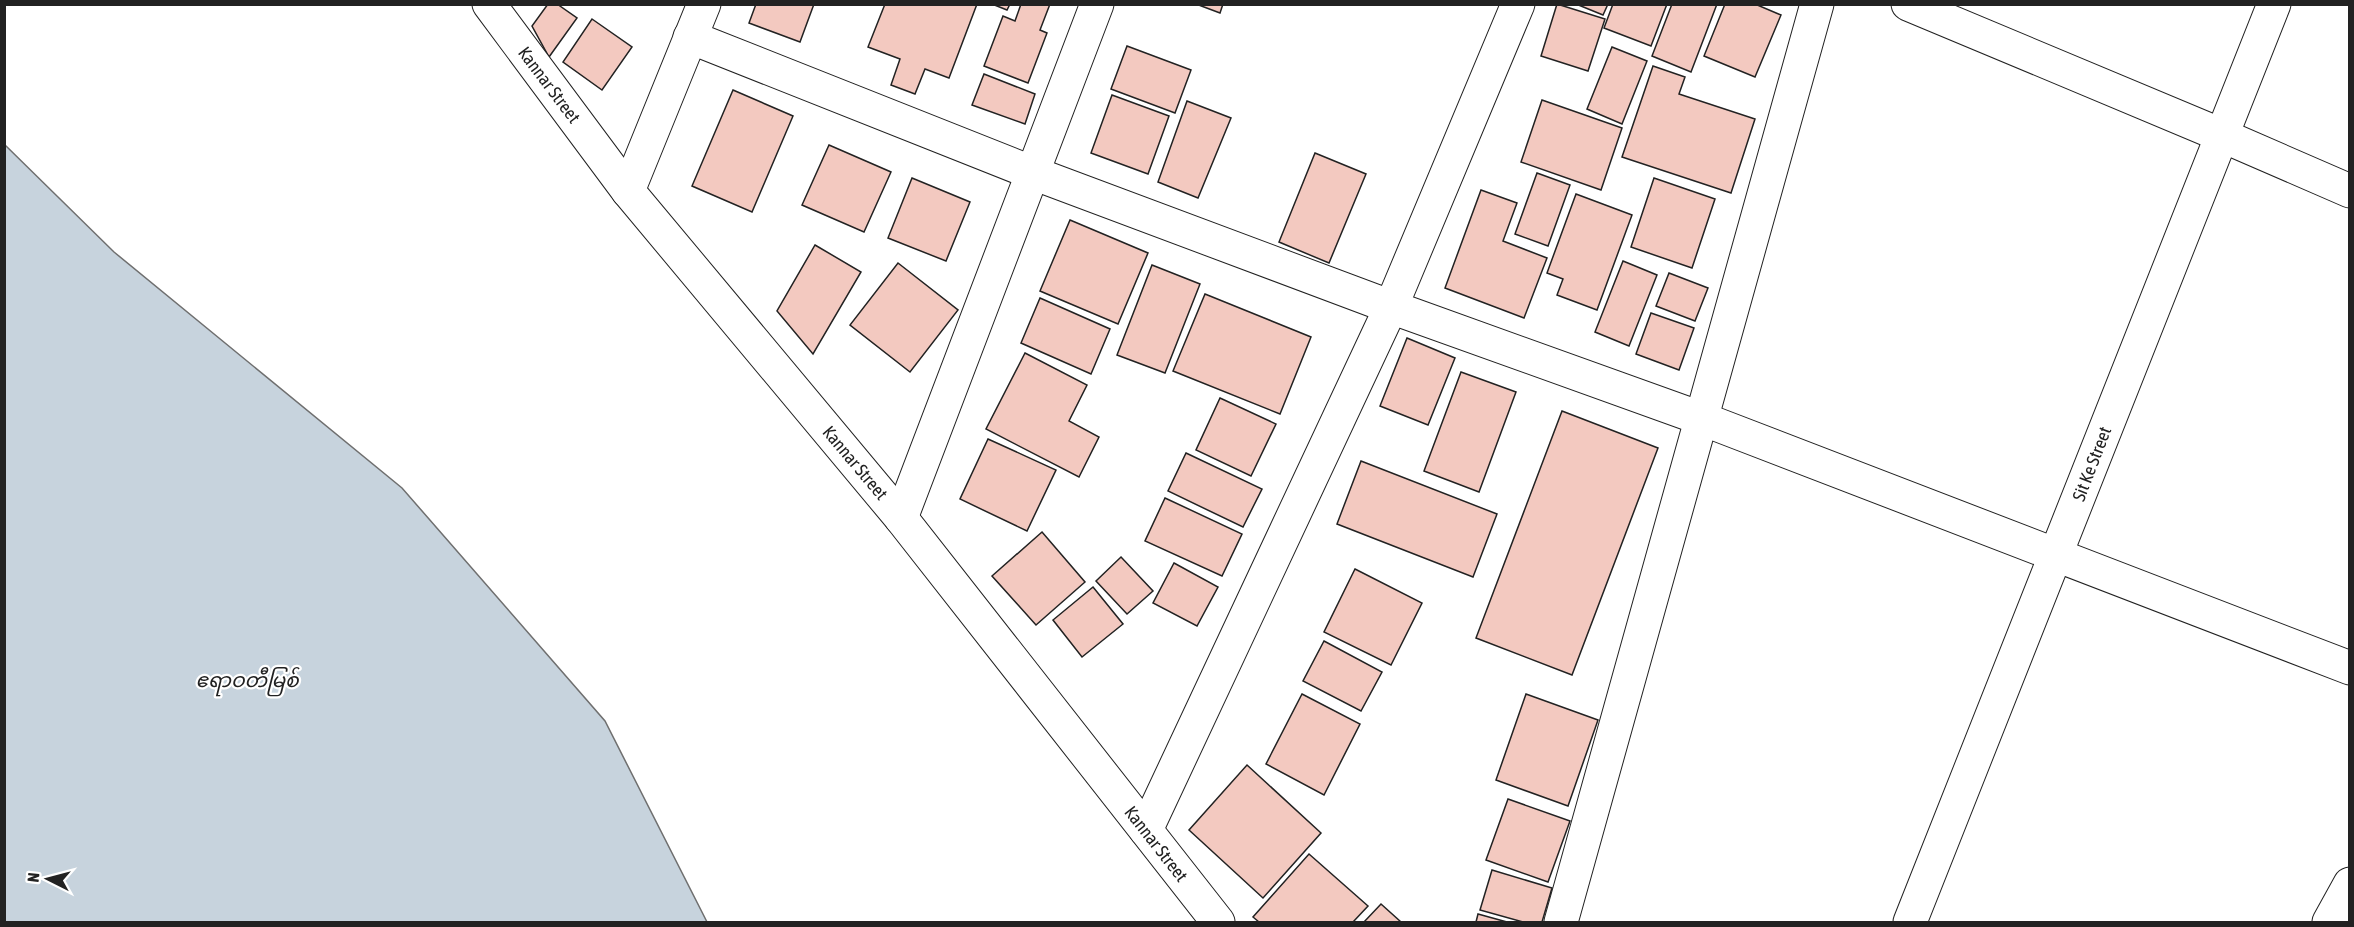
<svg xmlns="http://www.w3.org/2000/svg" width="2354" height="927" font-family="'Asap Condensed','Noto Sans Myanmar',sans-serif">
<rect width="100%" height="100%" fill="#fff"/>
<polygon fill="#c7d3dd" stroke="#6f6f6f" stroke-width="1.5" points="4,144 114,252 402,488 605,721 707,922 5,922"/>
<g fill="#f3c9c0" stroke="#222" stroke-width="1.5">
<polygon points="548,4 557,4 577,18 549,57 532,26"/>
<polygon points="756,4 814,4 800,42 749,23"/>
<polygon points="885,4 977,4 949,78 925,69 915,94 891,85 900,59 868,47"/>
<polygon points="992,4 1010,4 1007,10"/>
<polygon points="1021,4 1050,4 1040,30 1047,33 1028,83 984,66 1003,16 1015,21"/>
<polygon points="1196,4 1223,4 1220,13"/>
<polygon points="1557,4 1605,19 1588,71 1541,56"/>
<polygon points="1576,4 1608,4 1603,15"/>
<polygon points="1613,4 1667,4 1651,46 1604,28"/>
<polygon points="1672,4 1717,4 1691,72 1652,56"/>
<polygon points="1725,4 1755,4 1781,15 1755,77 1704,56"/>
<polygon points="592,19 632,47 602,90 563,62"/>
<polygon points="1127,46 1191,70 1175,113 1111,89"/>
<polygon points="1612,47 1647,61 1622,124 1587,109"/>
<polygon points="1653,66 1685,77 1679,94 1755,119 1731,193 1622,157"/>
<polygon points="984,74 1035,94 1025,124 972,105"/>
<polygon points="733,90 793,116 752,212 692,186"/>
<polygon points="1112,95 1169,116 1148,174 1091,153"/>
<polygon points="1542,100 1622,128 1601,190 1521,162"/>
<polygon points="1187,101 1231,118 1198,198 1158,182"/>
<polygon points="829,145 891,172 864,232 802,205"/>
<polygon points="1315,153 1366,174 1329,263 1279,242"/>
<polygon points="1537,173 1570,185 1548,246 1515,234"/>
<polygon points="912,178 970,202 946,261 888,238"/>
<polygon points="1654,178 1715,199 1692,268 1631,247"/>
<polygon points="1481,190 1517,203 1503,241 1547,258 1524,318 1445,288"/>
<polygon points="1576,194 1632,215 1597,310 1557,295 1563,279 1547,273"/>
<polygon points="1070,220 1148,253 1118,324 1040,291"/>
<polygon points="815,245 861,272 813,354 777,311"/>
<polygon points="1623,261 1657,275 1629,346 1595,332"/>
<polygon points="898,263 958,310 910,372 850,325"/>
<polygon points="1152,265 1200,284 1165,373 1117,355"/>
<polygon points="1669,273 1708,288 1695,321 1656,306"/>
<polygon points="1205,294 1311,337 1280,414 1173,371"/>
<polygon points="1040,298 1110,329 1091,374 1021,343"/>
<polygon points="1651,313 1694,328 1679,370 1636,354"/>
<polygon points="1407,338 1455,358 1428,425 1380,406"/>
<polygon points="1025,353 1087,385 1069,421 1099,437 1079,477 986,429"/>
<polygon points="1461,372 1516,392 1479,492 1424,471"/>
<polygon points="1220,398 1276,424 1251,476 1196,450"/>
<polygon points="1562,411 1658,448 1572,675 1476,638"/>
<polygon points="988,439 1056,470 1027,531 960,499"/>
<polygon points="1186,453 1262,489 1243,527 1168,491"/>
<polygon points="1361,461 1497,514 1473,577 1337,524"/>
<polygon points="1165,498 1242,534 1222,576 1145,541"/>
<polygon points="1042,532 1085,582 1036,625 992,576"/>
<polygon points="1121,557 1153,591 1127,614 1096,581"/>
<polygon points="1174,563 1218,587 1197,626 1153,603"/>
<polygon points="1355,569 1422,603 1391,665 1324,632"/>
<polygon points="1093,587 1123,624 1082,657 1053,620"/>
<polygon points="1324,641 1382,672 1361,711 1303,681"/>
<polygon points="1302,694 1360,724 1324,795 1266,764"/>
<polygon points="1526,694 1598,720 1568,806 1496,780"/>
<polygon points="1247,765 1321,833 1263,898 1189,830"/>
<polygon points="1508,799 1570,821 1548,882 1486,860"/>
<polygon points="1309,854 1368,906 1353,922 1259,922 1253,917"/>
<polygon points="1492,870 1552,888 1542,922 1523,922 1480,910"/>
<polygon points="1381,904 1401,922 1364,922"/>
<polygon points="1478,914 1507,922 1476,922"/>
</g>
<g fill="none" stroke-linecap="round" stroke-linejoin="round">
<defs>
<g id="minor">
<polyline points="489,4 628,191 901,518 1218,922"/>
<polyline points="1908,4 2221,135 2350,191"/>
<polyline points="690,37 1033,173 1391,307 1700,418 2350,668"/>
<polyline points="628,191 704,4"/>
<polyline points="901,518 1097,4"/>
<polyline points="1146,830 1391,307 1518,4"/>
<polyline points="1561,922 1817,4"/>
<polyline points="1910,922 2274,4"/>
<polyline points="2329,922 2350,884"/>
</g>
</defs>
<use href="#minor" stroke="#222" stroke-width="35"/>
<use href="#minor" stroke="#fff" stroke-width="33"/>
</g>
<g text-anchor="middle" stroke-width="4.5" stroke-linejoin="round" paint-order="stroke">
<g font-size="18" fill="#222" stroke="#fff">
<text transform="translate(549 85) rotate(53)" y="6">Kannar Street</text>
<text transform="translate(855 463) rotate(50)" y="6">Kannar Street</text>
<text transform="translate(2092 464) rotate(-69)" y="6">Sit Ke Street</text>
<text transform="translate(1156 844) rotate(52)" y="6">Kannar Street</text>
</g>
<g font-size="20" font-style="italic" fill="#222" stroke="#fff">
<text x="247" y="687">ဧရာဝတီမြစ်</text>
</g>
</g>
<rect width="2354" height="927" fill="none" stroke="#222222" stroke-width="12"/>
<g transform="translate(48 879) rotate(276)" stroke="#ffffff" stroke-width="4.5" paint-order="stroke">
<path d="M0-4.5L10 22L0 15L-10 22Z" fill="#222222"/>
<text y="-9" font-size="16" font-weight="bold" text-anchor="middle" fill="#222222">N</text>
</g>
</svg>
